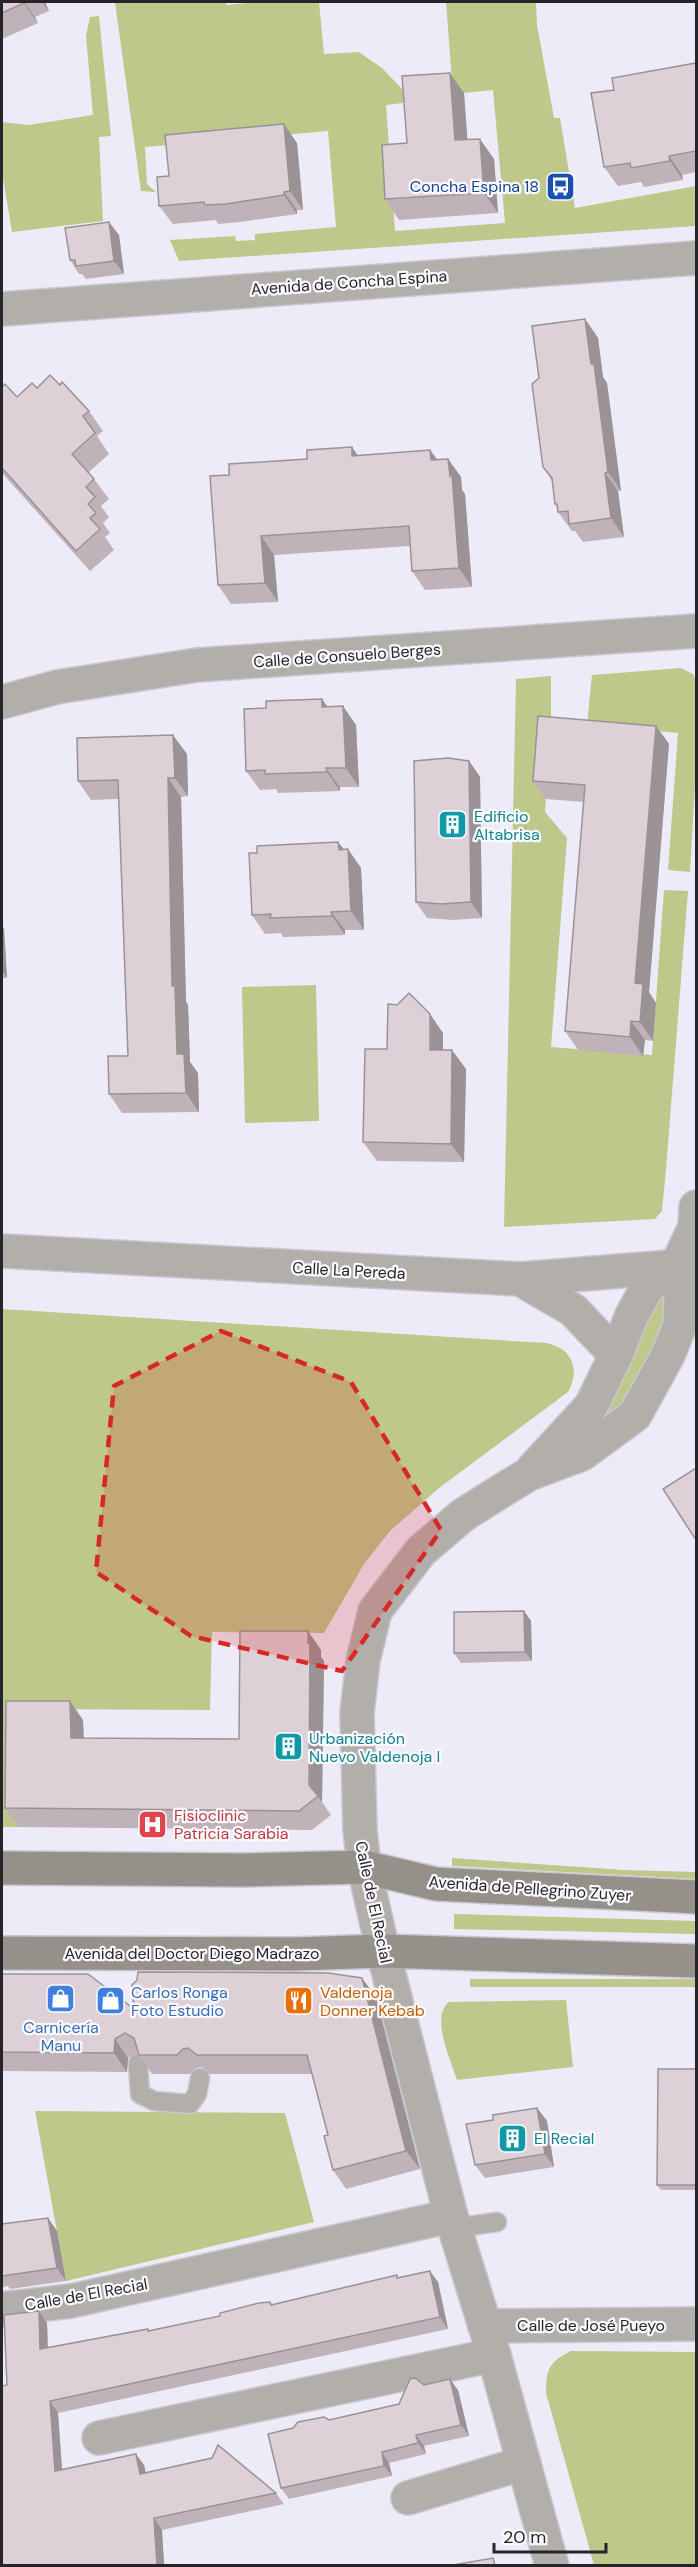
<svg xmlns="http://www.w3.org/2000/svg" width="698" height="2567" font-family="'DM Sans',sans-serif">
<rect width="100%" height="100%" fill="#eeebf8"/>
<g fill="#bec88b">
<polygon points="115,2 226,2 226,5 260,2 319,2 324,54 359,52 382,68 403,90 403,103 386,105 395,231 505,223 493,90 453,94 446,2 536,2 537,25 554,118 560,118 575,208 696,186 696,226 179,261 170,240 235,236 236,241 255,240 255,234 336,227 328,131 145,147 147,184 156,192 141,191"/>
<polygon points="99,16 111,136 99,137 103,221 12,232 2,172 2,122 28,125 93,115 86,36 90,17"/>
<polygon points="681,668 693,674 696,680 696,768 690,872 668,870 678,733 587,725 592,675"/>
<polygon points="551,676 551,735 545,812 567,838 551,1047 652,1055 664,890 688,891 666,1169 662,1211 655,1219 504,1227 516,679"/>
<polygon points="316,985 319,1121 245,1123 242,987"/>
<polygon points="659,1296 663,1296 669,1326 636,1393 599,1426"/>
<path d="M2 1309 546 1343C572 1348 581 1369 568 1392L439 1488 390 1531 364 1564 324 1633 212 1632 210 1710 19 1709V1827H2Z"/>
<polygon points="452,1858 624,1870 696,1872 696,1879 452,1866"/>
<polygon points="454,1914 696,1921 696,1934 454,1929"/>
<rect x="470" y="1979" width="226" height="8"/>
<path d="M566 2000 573 2067 457 2080C451 2061 430 2017 449 2002Z"/>
<polygon points="35,2111 285,2113 314,2222 66,2281"/>
<path d="M571 2351 696 2352V2565H594L546 2393C546 2369 549 2362 571 2351Z"/>
</g>
<g fill="none" stroke-linecap="round" stroke-linejoin="round">
<defs>
<g id="service">
<polyline points="138,2063 140,2094 154,2101 190,2104 197,2094 200,2078"/>
<polyline points="455,2228 497,2222"/>
</g>
<g id="minor">
<polyline points="2,309 696,258"/>
<polyline points="2,702 57,687 197,665 696,631"/>
<polyline points="2,1251 520,1279 696,1265"/>
<polyline points="520,1279 573,1310 616,1355"/>
<polyline points="533,1469 591,1406 616,1355 632,1315 647,1288 677,1265 695,1227 696,1207"/>
<polyline points="2,2309 71,2301 451,2216"/>
<polyline points="485,2326 696,2324"/>
<polyline points="99,2438 494,2355"/>
<polyline points="408,2498 524,2463"/>
<polyline points="552,2566 494,2355 451,2216 383,1951 364,1867 360,1830 357,1713 363,1661 375,1611 421,1551 463,1515 498,1493 529,1474 582,1454 635,1415 668,1355 680,1325 681,1294 677,1265"/>
</g>
<g id="secondary">
<polyline points="2,1868 244,1870 364,1867 436,1884 696,1897"/>
<polyline points="2,1953 294,1954 383,1951 696,1961"/>
</g>
</defs>
<use href="#service" stroke="#cac7d3" stroke-width="21"/>
<use href="#minor" stroke="#cac7d3" stroke-width="36"/>
<use href="#secondary" stroke="#cac7d3" stroke-width="36"/>
<use href="#service" stroke="#b2afaa" stroke-width="18"/>
<use href="#minor" stroke="#b2afaa" stroke-width="33"/>
<use href="#secondary" stroke="#95918a" stroke-width="33"/>
</g>
<g fill="#bfb3b9">
<polygon points="2,2 45,2 49,11 35,17 38,23 2,39"/>
<polygon points="696,63 696,172 682,175 683,180 644,187 641,182 618,186 604,167 614,90"/>
<polygon points="464,93 467,139 494,159 498,213 399,220 385,199 407,143"/>
<polygon points="297,143 303,210 297,210 297,214 240,222 218,224 216,220 173,224 159,206 169,176"/>
<polygon points="119,235 124,274 86,279 82,274 79,274 70,260"/>
<polygon points="585,319 598,338 603,377 607,383 621,491 618,491 624,537 583,542 575,531 572,531 558,512 558,508 555,504 552,481 543,467 539,378"/>
<polygon points="60,385 89,411 103,431 97,436 109,454 89,472 94,479 109,499 101,506 109,517 103,523 110,533 105,537 114,550 90,571 2,473 2,387 17,397 37,388"/>
<polygon points="430,450 437,459 448,459 461,477 462,490 465,494 472,587 425,590 412,571 410,546 274,555 278,602 231,604 218,585 229,475 357,455"/>
<polygon points="322,699 327,706 356,725 359,787 340,787 340,791 278,793 276,789 260,790 246,771 266,708"/>
<polygon points="656,726 669,744 649,992 656,1003 653,1041 645,1040 643,1056 578,1050 565,1031 584,802 546,799 533,781"/>
<polygon points="187,754 188,796 181,797 186,1002 188,1005 190,1062 198,1073 199,1112 122,1113 109,1094 128,1056 119,799 91,800 78,781"/>
<polygon points="469,761 480,777 482,918 452,920 427,918 416,902"/>
<polygon points="338,842 344,849 361,868 364,930 345,930 345,935 283,937 281,933 265,934 252,915 257,853"/>
<polygon points="2,925 4,929 7,978 2,978"/>
<polygon points="443,1033 443,1050 466,1069 464,1162 377,1161 363,1142 387,1049"/>
<polygon points="524,1611 531,1621 532,1661 461,1663 454,1653"/>
<polygon points="321,1650 321,1657 324,1661 322,1802 331,1815 312,1830 19,1827 5,1808 83,1720 84,1738 239,1739"/>
<polygon points="2,1974 134,2009 376,1997 420,2169 346,2189 333,2170 328,2135 312,2074 210,2074 201,2067 196,2068 190,2074 152,2074 139,2055 138,2052 128,2058 127,2072 2,2071"/>
<polygon points="696,2069 696,2190 661,2190 657,2185"/>
<polygon points="537,2108 547,2121 554,2167 485,2178 475,2165 493,2120"/>
<polygon points="48,2218 57,2231 66,2281 10,2289 8,2286 2,2287 2,2224"/>
<polygon points="399,2278 438,2282 448,2329 58,2413 62,2470 144,2465 146,2473 276,2493 284,2504 162,2530 164,2565 2,2565 7,2385 47,2323 48,2348 149,2331 220,2316 270,2302 273,2305"/>
<polygon points="424,2385 458,2390 469,2436 424,2446 426,2454 389,2463 392,2476 289,2499 281,2488 293,2428 399,2404"/>
</g>
<g fill="#9b9296">
<polygon points="23,2 24,2 35,17 38,23"/>
<polygon points="42,2 45,2 49,11"/>
<polygon points="450,73 464,93 469,160 455,140"/>
<polygon points="284,124 297,143 303,210 290,191"/>
<polygon points="480,139 494,159 498,213 484,193"/>
<polygon points="669,156 682,175 683,180 670,161"/>
<polygon points="284,192 297,210 297,214 284,195"/>
<polygon points="109,222 119,235 124,274 114,261"/>
<polygon points="585,319 598,338 603,377 607,383 621,491 608,472 591,364"/>
<polygon points="352,447 365,466 352,456"/>
<polygon points="430,450 444,469 431,460"/>
<polygon points="448,459 461,477 462,490 465,494 472,587 459,568"/>
<polygon points="605,473 618,491 624,537 611,518"/>
<polygon points="261,536 274,555 278,602 265,583"/>
<polygon points="322,699 335,718 322,707"/>
<polygon points="343,706 356,725 359,787 346,768"/>
<polygon points="656,726 669,744 649,992 656,1003 653,1041 640,1022 635,983"/>
<polygon points="173,735 187,754 188,796 175,778"/>
<polygon points="469,761 480,777 482,918 471,902"/>
<polygon points="326,768 340,787 340,791 327,772"/>
<polygon points="168,778 181,797 186,1002 188,1005 190,1062 198,1073 199,1112 186,1093 177,1054 172,986"/>
<polygon points="338,842 348,856 348,849 361,868 364,930 351,911 339,850"/>
<polygon points="331,912 345,930 345,935 332,916"/>
<polygon points="2,925 4,929 7,978 2,970"/>
<polygon points="430,1014 443,1033 443,1068 430,1050"/>
<polygon points="631,1021 645,1040 643,1056 630,1037"/>
<polygon points="452,1050 466,1069 464,1162 451,1144"/>
<polygon points="524,1611 531,1621 532,1661 525,1652"/>
<polygon points="308,1631 321,1650 321,1657 324,1661 322,1802 309,1785"/>
<polygon points="70,1701 83,1720 84,1757 71,1738"/>
<polygon points="362,1978 376,1997 420,2169 406,2151"/>
<polygon points="115,2039 128,2058 127,2072 114,2053"/>
<polygon points="537,2108 547,2121 554,2167 545,2154"/>
<polygon points="48,2218 57,2231 66,2281 57,2268"/>
<polygon points="430,2271 438,2282 448,2329 440,2317"/>
<polygon points="39,2311 47,2323 48,2360 40,2349"/>
<polygon points="450,2379 458,2390 469,2436 461,2425"/>
<polygon points="50,2401 58,2413 63,2483 55,2471"/>
<polygon points="416,2435 424,2446 426,2454 418,2443"/>
<polygon points="382,2452 389,2463 392,2476 384,2466"/>
<polygon points="136,2454 144,2465 148,2485 140,2474"/>
<polygon points="154,2518 162,2530 164,2565 157,2565"/>
</g>
<g fill="#ded0d7" stroke="#9b9296" stroke-width="1.5">
<polygon points="2,2 23,2 24,3 2,13"/>
<polygon points="696,63 696,151 669,156 670,161 631,168 630,163 604,167 591,93 614,90 612,78"/>
<polygon points="450,73 455,140 480,139 484,193 385,199 382,145 407,143 402,76"/>
<polygon points="284,124 290,191 284,192 284,195 226,204 205,205 204,202 159,206 157,177 169,176 165,135"/>
<polygon points="109,222 114,261 76,266 75,260 70,260 65,228"/>
<polygon points="585,319 591,364 594,364 608,472 605,473 611,518 569,524 568,511 558,512 557,504 555,504 552,478 543,467 532,384 539,378 532,326"/>
<polygon points="50,375 60,385 62,382 89,411 83,416 95,433 72,454 94,479 86,487 95,497 88,504 96,513 90,518 100,529 76,551 2,468 2,387 5,384 17,397 32,383 37,388"/>
<polygon points="352,447 352,456 430,450 431,460 448,459 450,476 452,475 459,568 412,571 409,526 261,536 265,583 218,585 210,476 229,475 229,464 307,459 307,450"/>
<polygon points="322,699 322,707 343,706 346,768 326,768 327,772 265,774 265,770 246,771 244,709 266,708 266,701"/>
<polygon points="538,716 656,726 635,983 643,984 640,1022 631,1021 630,1037 565,1031 585,785 533,781"/>
<polygon points="173,735 175,778 168,778 172,986 175,986 177,1054 184,1054 186,1093 109,1094 108,1056 128,1056 118,780 78,781 77,738"/>
<polygon points="448,758 469,761 471,902 441,904 416,902 414,761"/>
<polygon points="338,842 339,850 348,849 351,911 331,912 332,916 270,918 271,914 252,915 249,853 257,853 257,846"/>
<polygon points="409,993 430,1014 430,1050 452,1050 451,1144 363,1142 365,1049 387,1049 388,1004 397,1005"/>
<polygon points="696,1468 696,1540 663,1489"/>
<polygon points="524,1611 525,1652 454,1653 454,1612"/>
<polygon points="240,1631 308,1631 308,1643 310,1643 309,1785 318,1796 299,1811 5,1808 6,1701 70,1701 71,1738 239,1739"/>
<polygon points="138,1972 328,1973 362,1978 406,2151 333,2170 324,2136 328,2135 307,2055 197,2055 188,2048 183,2049 177,2055 139,2055 134,2038 125,2033 115,2039 114,2053 2,2052 2,1974 88,1974 134,2009 132,1985 137,1980"/>
<polygon points="658,2069 696,2069 696,2185 657,2185"/>
<polygon points="537,2108 545,2154 475,2165 466,2124 493,2120 493,2115"/>
<polygon points="48,2218 57,2268 2,2276 2,2224"/>
<polygon points="430,2271 440,2317 50,2401 55,2471 136,2454 140,2474 212,2458 218,2445 276,2493 154,2518 157,2565 2,2565 2,2386 7,2385 4,2315 39,2311 40,2349 148,2329 148,2331 220,2316 220,2313 259,2303 270,2302 271,2305 397,2275 397,2278"/>
<polygon points="415,2378 424,2385 450,2379 461,2425 416,2435 418,2443 382,2452 384,2466 281,2488 268,2434 293,2428 298,2422 324,2417 329,2420 399,2404 410,2379"/>
<polygon points="493,2558 495,2565 453,2565"/>
</g>
<path fill="#d62828" fill-opacity="0.2" stroke="#d62828" stroke-width="4.5" stroke-dasharray="12 8" stroke-linejoin="round" d="M221 1331 351 1382 441 1530 342 1671 191 1636 96 1572 114 1386Z"/>
<defs>
<symbol id="bus-square" viewBox="-11 -11 22 22"><rect x="-9" y="-9" width="18" height="18" rx="4" fill="#1a4fb4" stroke="#fbfaff"/><path d="M-5-6H5V4H4V6H2V4H-2V6H-4V4H-5ZM-3.5-4V0h7V-4ZM-3.5 1.2v1.5H-2V1.2ZM2 1.2v1.5H3.5V1.2Z" fill="#fff"/></symbol>
<symbol id="building-square" viewBox="-11 -11 22 22"><rect x="-9" y="-9" width="18" height="18" rx="4" fill="#0f9aa8" stroke="#fbfaff"/><path d="M-4-6H4V6H1V3H-1V6H-4ZM-2.5-4.3h1.7v1.8h-1.7ZM.8-4.3h1.7v1.8H.8ZM-2.5-1h1.7V.8h-1.7ZM.8-1h1.7V.8H.8Z" fill="#fff"/></symbol>
<symbol id="hospital-square" viewBox="-11 -11 22 22"><rect x="-9" y="-9" width="18" height="18" rx="4" fill="#e0444e" stroke="#fbfaff"/><path d="M-5-5h3v3.5h4V-5h3V5h-3V1.5h-4V5h-3Z" fill="#fff"/></symbol>
<symbol id="shop-square" viewBox="-11 -11 22 22"><rect x="-9" y="-9" width="18" height="18" rx="4" fill="#3f7fe0" stroke="#fbfaff"/><path d="M-5-2.5h2.3a2.7 3.5 0 0 1 5.4 0H5L5.5 6h-11ZM-1.5-2.5h3a1.5 2.3 0 0 0-3 0Z" fill="#fff"/></symbol>
<symbol id="restaurant-square" viewBox="-11 -11 22 22"><rect x="-9" y="-9" width="18" height="18" rx="4" fill="#e8710a" stroke="#fbfaff"/><path d="M-5-6h1v4h1v-4h1v4h1v-4h1v5L-1.5 .5V6h-2V.5L-5-1ZM5-6V6H3V1.5H1.5Q1.5-4 5-6Z" fill="#fff"/></symbol>
</defs>
<g fill-rule="evenodd">
<use href="#bus-square" x="544" y="170" width="33" height="33"/>
<use href="#building-square" x="436" y="808" width="33" height="33"/>
<use href="#building-square" x="272" y="1730" width="33" height="33"/>
<use href="#hospital-square" x="136" y="1808" width="33" height="33"/>
<use href="#shop-square" x="44" y="1982" width="33" height="33"/>
<use href="#shop-square" x="94" y="1984" width="33" height="33"/>
<use href="#restaurant-square" x="282" y="1984" width="33" height="33"/>
<use href="#building-square" x="496" y="2122" width="33" height="33"/>
</g>
<g text-anchor="middle" stroke-width="4.5" stroke-linejoin="round" paint-order="stroke">
<g font-size="16" fill="#164399" stroke="#fbfaff" text-anchor="end">
<text x="539" y="192">Concha Espina 18</text>
</g>
<g font-size="16" fill="#252429" stroke="#fbfaff">
<text transform="translate(349 282) rotate(-4)" y="6">Avenida de Concha Espina</text>
<text transform="translate(347 655) rotate(-4)" y="6">Calle de Consuelo Berges</text>
<text transform="translate(349 1270) rotate(3)" y="6">Calle La Pereda</text>
<text transform="translate(530 1888) rotate(4)" y="6">Avenida de Pellegrino Zuyer</text>
<text transform="translate(374 1902) rotate(78)" y="6">Calle de El Recial</text>
<text x="192" y="1959">Avenida del Doctor Diego Madrazo</text>
<text transform="translate(86 2294) rotate(-10)" y="6">Calle de El Recial</text>
<text x="591" y="2331">Calle de José Pueyo</text>
</g>
<g font-size="16" fill="#0d838f" stroke="#fbfaff" text-anchor="start">
<text x="474" y="822">Edificio<tspan x="474" dy="18">Altabrisa</tspan></text>
<text x="309" y="1744">Urbanización<tspan x="309" dy="18">Nuevo Valdenoja I</tspan></text>
<text x="534" y="2144">El Recial</text>
</g>
<g font-size="16" fill="#be3a42" stroke="#fbfaff" text-anchor="start">
<text x="174" y="1821">Fisioclinic<tspan x="174" dy="18">Patricia Sarabia</tspan></text>
</g>
<g font-size="16" fill="#366cbe" stroke="#fbfaff" text-anchor="start">
<text x="131" y="1998">Carlos Ronga<tspan x="131" dy="18">Foto Estudio</tspan></text>
<text x="61" y="2033" text-anchor="middle">Carnicería<tspan x="61" dy="18">Manu</tspan></text>
</g>
<g font-size="16" fill="#c56008" stroke="#fbfaff" text-anchor="start">
<text x="320" y="1998">Valdenoja<tspan x="320" dy="18">Donner Kebab</tspan></text>
</g>
</g>
<rect width="698" height="2567" fill="none" stroke="#252429" stroke-width="6"/>
<path d="M494 2543v9h112v-9" fill="none" stroke="#252429" stroke-width="3"/>
<text x="503" y="2543" font-size="18" fill="#252429" stroke="#fbfaff" stroke-width="4.5" paint-order="stroke">20 m</text>
</svg>
